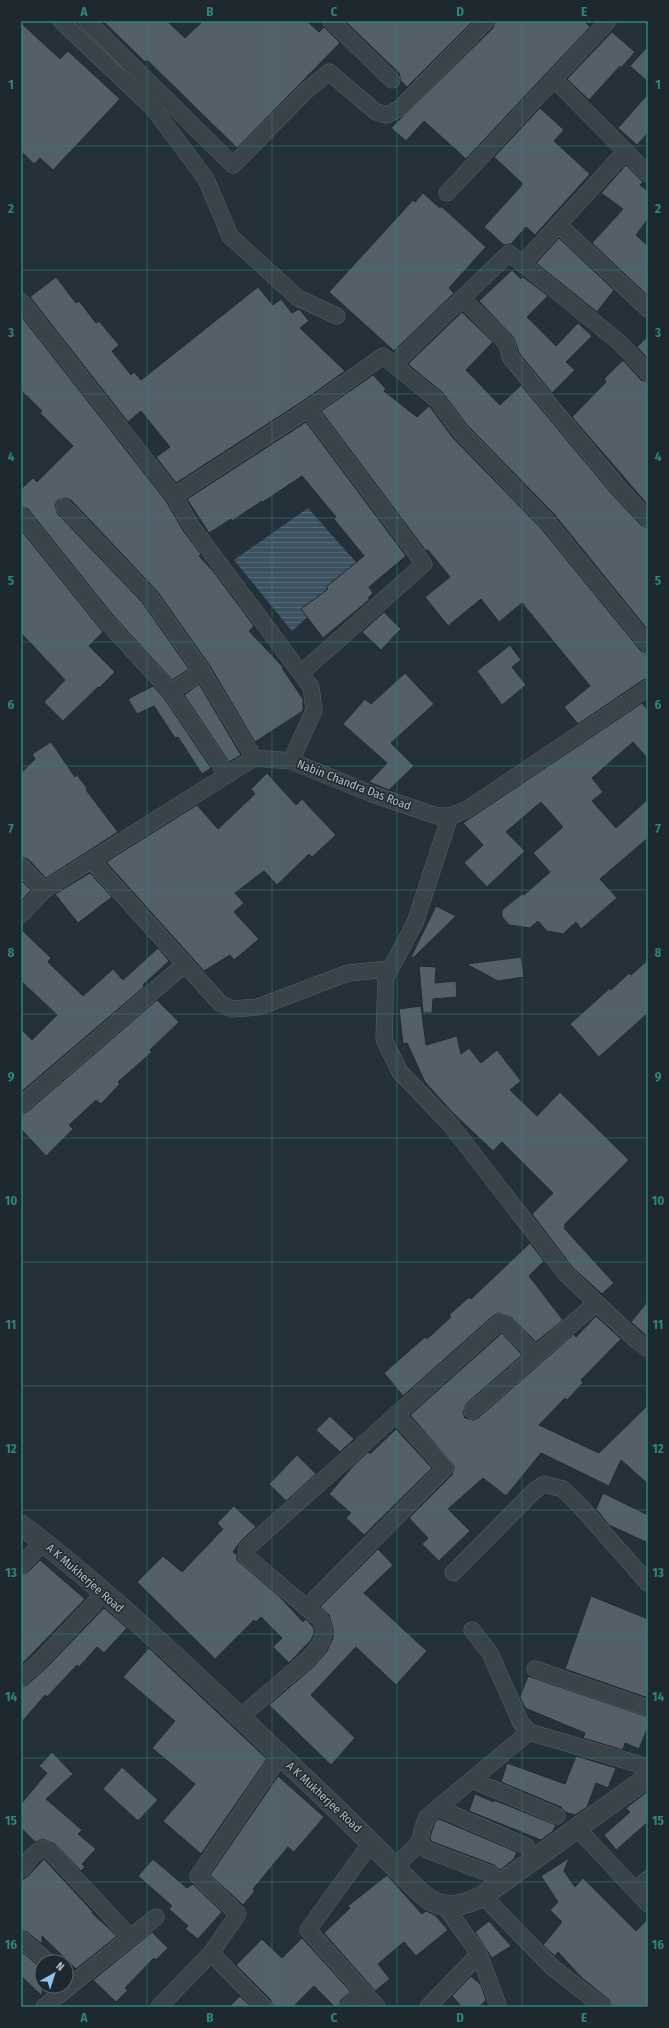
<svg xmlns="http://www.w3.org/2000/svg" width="669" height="2028" font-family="'Fira Sans Condensed',sans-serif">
<defs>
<pattern id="water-rules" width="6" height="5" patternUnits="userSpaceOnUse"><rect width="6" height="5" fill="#3d5261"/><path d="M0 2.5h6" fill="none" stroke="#576976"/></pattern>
</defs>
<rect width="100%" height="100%" fill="#25313a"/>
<polygon fill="url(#water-rules)" points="308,508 361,568 292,631 234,560"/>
<g fill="#53606a" stroke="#202a31">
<polygon points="103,21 167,21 185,38 203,21 307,21 319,32 324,27 340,43 237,148 147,60 145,62"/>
<polygon points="345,21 473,21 407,87 401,81 399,73"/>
<polygon points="495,21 584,21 590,27 466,159 424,121 406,141 391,128 493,28"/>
<polygon points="21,23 60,59 68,51 120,99 53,170 40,158 34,164 21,151"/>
<polygon points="612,32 635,52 621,68 620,66 589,100 567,79"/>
<polygon points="648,46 648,82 630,66"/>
<polygon points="648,94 648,133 637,145 618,128"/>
<polygon points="540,108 564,130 554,141 590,174 535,235 526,227 511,244 504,245 484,227 523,184 494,157"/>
<polygon points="626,165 643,182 640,185 648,191 648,219 636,235 648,246 648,296 592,243 623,209 601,193"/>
<polygon points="423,193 440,208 441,206 486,247 449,288 454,293 394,351 329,292 413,200 415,202"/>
<polygon points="559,238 614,290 597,312 536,263"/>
<polygon points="512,270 521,279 523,277 548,296 527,317 556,346 578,323 592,336 566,362 575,370 552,393 519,353 514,338 479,301"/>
<polygon points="56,277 76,303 79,301 96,323 99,321 119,345 112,351 131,375 134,372 141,380 258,287 273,305 281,299 292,313 299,309 309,321 300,328 345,371 303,401 176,483 156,457 170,447 141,411 128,422 30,297"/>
<polygon points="462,312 493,342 466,370 500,405 521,385 612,494 641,525 648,528 648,630 554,514 467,425 443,393 409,365 408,364"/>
<polygon points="21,316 166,501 184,532 201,554 199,556 213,571 254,626 249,631 283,667 282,668 303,699 303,711 255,742 210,666 157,591 71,500 66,498 58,500 55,505 57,513 142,602 189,669 172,680 112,614 28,509 21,506 21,489 33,478 37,482 73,446 40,413 42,411 21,390"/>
<polygon points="648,336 648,359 637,347"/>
<polygon points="622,361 624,361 641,380 648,382 648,505 572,417 606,382 604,379"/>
<polygon points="373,375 386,389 384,391 417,417 429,406 430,407 453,438 540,527 641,651 648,654 648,679 643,680 578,724 564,707 590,686 522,603 499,622 481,599 448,626 425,597 450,577 428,550 426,551 321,411"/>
<polygon points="306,422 406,556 369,587 373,593 368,598 370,599 323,638 301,609 328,589 326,587 364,556 334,519 336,517 302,476 263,502 262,501 232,521 231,519 209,533 187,499"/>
<polygon points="21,530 103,632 89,646 115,672 99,688 98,687 63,721 44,702 65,680 21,633"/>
<polygon points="384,612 401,629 381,650 362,632"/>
<polygon points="510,645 521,660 512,667 526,685 502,705 477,671"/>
<polygon points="405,673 434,704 391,743 414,766 389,790 369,782 387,763 343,724 365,699 371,704"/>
<polygon points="199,684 241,755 229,762 184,695"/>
<polygon points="153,686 164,698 211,768 202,774 178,737 175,738 154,706 137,714 128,699"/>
<polygon points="642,703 648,710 648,759 633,742 592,778 603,792 592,801 616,828 648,799 648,838 600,879 617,898 581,929 576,922 563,934 547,931 538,921 530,928 509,925 502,917 502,910 522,894 524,895 550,872 533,853 563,827 541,802 506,832 525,851 487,887 464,863 483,845 463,823"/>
<polygon points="51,742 75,777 77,775 87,788 86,790 118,832 46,878 28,859 21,857 21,773 35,759 32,754"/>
<polygon points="267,773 296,805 302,799 336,835 312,857 309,854 277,885 264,871 235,893 244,903 234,912 259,939 234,960 230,955 204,971 106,862 197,805 218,829 255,794 251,789"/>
<polygon points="90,873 112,897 78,923 55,894"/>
<polygon points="21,880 31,890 21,901"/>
<polygon points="436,906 456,916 413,958 411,957"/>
<polygon points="21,929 51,958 48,962 83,996 113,969 123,980 158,948 169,961 143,985 144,987 21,1092 21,1029 32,1040 57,1015 21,981"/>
<polygon points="521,957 524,977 498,981 466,964"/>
<polygon points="648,960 648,1013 599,1057 570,1024 610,988 611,990 629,973 631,975"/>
<polygon points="419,966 436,967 435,983 456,981 457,997 433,999 432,1013 423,1013"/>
<polygon points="157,1000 179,1022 150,1050 152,1052 118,1082 120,1084 101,1104 96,1100 69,1125 73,1129 46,1156 21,1129 21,1114 27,1112"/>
<polygon points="421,1006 426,1045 457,1036 461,1054 469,1048 481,1063 497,1050 521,1081 510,1090 537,1116 560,1092 629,1160 564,1225 566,1226 564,1228 614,1283 602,1294 573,1268 532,1214 553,1193 502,1142 493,1151 452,1112 425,1082 407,1043 403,1044 399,1009"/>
<polygon points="530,1243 544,1261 529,1276 563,1320 536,1342 512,1318 499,1313 494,1315 403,1396 384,1373 425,1337 427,1339 451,1317 449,1315 469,1297 471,1299"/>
<polygon points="648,1301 648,1337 631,1322"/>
<polygon points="596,1316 621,1339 581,1380 583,1383 567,1400 565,1398 539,1425 599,1453 648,1405 648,1484 621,1460 609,1486 541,1453 506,1496 483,1478 448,1509 470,1531 439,1561 422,1544 428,1538 409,1518 452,1475 454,1466 410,1415 502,1333 522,1355 466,1404 463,1412 465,1418 473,1420 478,1418 574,1334 576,1337"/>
<polygon points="330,1416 354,1439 340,1452 316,1430"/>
<polygon points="396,1429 432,1468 364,1535 346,1518 351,1513 329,1494 354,1465 368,1452 370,1454"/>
<polygon points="297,1455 316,1474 286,1501 269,1484"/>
<polygon points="603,1493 648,1515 648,1543 609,1525 596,1509"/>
<polygon points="234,1506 256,1527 241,1541 233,1552 237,1555 237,1560 280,1597 303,1622 306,1619 314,1628 314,1634 311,1640 289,1663 273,1647 282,1638 261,1617 256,1622 254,1620 215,1659 137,1582 163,1556 182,1572 223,1529 217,1523"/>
<polygon points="378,1549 393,1565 364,1593 427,1651 396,1685 356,1647 311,1695 355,1738 331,1765 269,1705 314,1666 327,1651 333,1638 333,1629 329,1615 320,1607"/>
<polygon points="40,1560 85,1599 21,1665 21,1575 28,1572"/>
<polygon points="591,1596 648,1619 648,1698 565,1669"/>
<polygon points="104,1608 127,1628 104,1653 97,1647 79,1667 77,1665 47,1697 45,1695 21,1723 21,1687 27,1685 48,1666"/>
<polygon points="149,1648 267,1759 201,1854 163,1821 195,1784 152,1748 175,1721 123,1677"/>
<polygon points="528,1676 648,1717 648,1727 639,1749 625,1743 623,1750 583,1738 585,1733 525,1708 520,1697"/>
<polygon points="52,1752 73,1774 46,1799 82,1830 78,1834 96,1849 82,1864 85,1867 81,1871 55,1844 43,1839 35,1842 21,1828 21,1804 47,1773 39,1766"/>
<polygon points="576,1756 616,1768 608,1788 596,1783 587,1807 575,1815 565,1812 561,1807 501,1782 507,1763 565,1784"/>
<polygon points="122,1767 158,1800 138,1821 103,1789"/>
<polygon points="278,1776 324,1817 294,1852 288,1847 253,1889 255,1891 243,1905 210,1875"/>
<polygon points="648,1791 648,1822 616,1850 604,1835 630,1812 626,1808"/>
<polygon points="475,1794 494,1802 494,1800 556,1825 553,1831 541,1840 469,1811"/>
<polygon points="439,1819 517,1852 514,1859 500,1870 494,1865 433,1842 430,1839 431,1834 435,1822"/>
<polygon points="569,1858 564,1871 575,1887 583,1878 636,1931 648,1919 648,2007 612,2007 609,2000 581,1977 558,1952 555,1956 543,1945 562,1922 550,1910 558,1902 541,1876"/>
<polygon points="44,1859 93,1912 92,1913 117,1936 76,1969 42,1936 42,1944 27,1932 21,1930 21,1881 28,1876"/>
<polygon points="153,1859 187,1888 193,1884 222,1912 198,1939 185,1929 188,1926 169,1909 172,1906 138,1876"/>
<polygon points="387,1875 422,1914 426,1911 435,1915 448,1930 416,1956 404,1942 378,1964 390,1979 375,1991 324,1933 350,1908 348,1906"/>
<polygon points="489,1921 511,1946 492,1958 475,1932"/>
<polygon points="152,1932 168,1948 156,1960 154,1958 125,1988 128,1990 116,2002 93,1980"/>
<polygon points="302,1938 351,1992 341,2000 338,2007 335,2007 314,1986 293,2007 273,2007 271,2000 236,1965 262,1939 282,1958"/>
<polygon points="21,1951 42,1969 42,1996 21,1976"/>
<polygon points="471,1976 481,1985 486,2000 479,2007 462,2007 452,1996"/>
<polygon points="240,1996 251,2007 229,2007"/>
</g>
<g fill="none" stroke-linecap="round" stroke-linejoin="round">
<defs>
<g id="minor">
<polyline points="61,21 153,108 206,179 230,236 298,298 337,316"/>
<polyline points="87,21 233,165 306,91 329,72 376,112 387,115 400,108 486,21"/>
<polyline points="331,21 392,80"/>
<polyline points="608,21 554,79 648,174"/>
<polyline points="447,193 554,79"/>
<polyline points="559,225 648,309"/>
<polyline points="523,263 625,152"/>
<polyline points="460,300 469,305 497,333 507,344 510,357 619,488 648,519"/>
<polyline points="21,301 174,496 192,527 311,687 314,710 291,761"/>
<polyline points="394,364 509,253 619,342 648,373"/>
<polyline points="174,496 308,409 383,356 437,400 460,431 547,521 648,645"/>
<polyline points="64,507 149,596 202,671 254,758"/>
<polyline points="21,515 105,620 171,692 227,775"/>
<polyline points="301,673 424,564 308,409"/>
<polyline points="171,692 202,671"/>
<polyline points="450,816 415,923 386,977 384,1039 400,1072 450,1124 566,1274 636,1340 648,1349"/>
<polyline points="91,860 220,1003 232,1009 258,1007 348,973 390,969"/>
<polyline points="21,866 44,890"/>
<polyline points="21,915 44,890 254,758 291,761 372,794 437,816 450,816 466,810 648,688"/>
<polyline points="21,1105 185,964"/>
<polyline points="472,1411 596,1303"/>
<polyline points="21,1566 43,1542"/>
<polyline points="453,1573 534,1491 544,1484 563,1489 580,1506 648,1583"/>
<polyline points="306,1608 445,1468 396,1414"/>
<polyline points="472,1630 490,1653 521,1723 529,1732 648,1767"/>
<polyline points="535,1669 648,1708"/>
<polyline points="21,1678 42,1659 104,1593"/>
<path d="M240 1717 308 1659C319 1647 330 1635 320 1619L246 1556 247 1548 500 1322 508 1326 536 1356"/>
<polyline points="472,1780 557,1816"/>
<polyline points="438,1808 526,1846"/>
<polyline points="577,1828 648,1904"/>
<polyline points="371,1843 308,1930 377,2007"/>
<polyline points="395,1867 420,1842"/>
<polyline points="21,1870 34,1854 43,1848 51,1852 130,1937"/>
<polyline points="491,1874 427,1850 420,1842 422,1830 427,1817 529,1732"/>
<polyline points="635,1890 648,1879"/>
<polyline points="483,1896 552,1967 603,2007"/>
<polyline points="445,1906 479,1954 498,2005 497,2007"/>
<polyline points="21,1939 48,1962"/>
<polyline points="211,1953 264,2007"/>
<polyline points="44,2007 156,1917"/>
<polyline points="159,2007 211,1953 238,1914 198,1876 280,1756"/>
<polyline points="347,2007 364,1993"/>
<polyline points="428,2007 479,1954"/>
</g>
<path id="tertiary" d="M21 1525C127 1606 223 1702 320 1793 344 1816 367 1839 390 1862 403 1874 415 1890 430 1900 448 1910 465 1905 483 1896L648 1777"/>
</defs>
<use href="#minor" stroke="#576168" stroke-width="17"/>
<use href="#tertiary" stroke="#576168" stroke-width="21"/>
<use href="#minor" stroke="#39434a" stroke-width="16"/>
<use href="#tertiary" stroke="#39434a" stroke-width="20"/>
</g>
<path fill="none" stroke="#308480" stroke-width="1" stroke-opacity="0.55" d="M147 21V2007M272 21V2007M397 21V2007M522 21V2007M21 146H648M21 270H648M21 394H648M21 518H648M21 642H648M21 766H648M21 890H648M21 1014H648M21 1138H648M21 1262H648M21 1386H648M21 1510H648M21 1634H648M21 1758H648M21 1882H648"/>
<g text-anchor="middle" stroke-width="3" stroke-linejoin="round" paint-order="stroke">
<g font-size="12" fill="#b4bec6" stroke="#1e282f">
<text transform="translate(354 785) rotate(21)" y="4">Nabin Chandra Das Road</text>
<text transform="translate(85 1578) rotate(41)" y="4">A K Mukherjee Road</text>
<text transform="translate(324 1797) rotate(43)" y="4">A K Mukherjee Road</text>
</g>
</g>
<rect width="669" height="2028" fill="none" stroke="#1e282f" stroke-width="44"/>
<g transform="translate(54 1974) rotate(39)"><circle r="19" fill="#1e282f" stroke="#5a646b"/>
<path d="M0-3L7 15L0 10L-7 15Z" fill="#92c4ed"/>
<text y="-6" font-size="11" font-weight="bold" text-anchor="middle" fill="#b4bec6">N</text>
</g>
<rect x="22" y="22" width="625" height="1984" fill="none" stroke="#308480" stroke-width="1.5"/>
<g font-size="13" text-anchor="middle" font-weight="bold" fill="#308480">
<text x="84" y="16">A</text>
<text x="210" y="16">B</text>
<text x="334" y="16">C</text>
<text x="460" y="16">D</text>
<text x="584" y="16">E</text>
<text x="11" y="89">1</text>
<text x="658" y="89">1</text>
<text x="11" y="213">2</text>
<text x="658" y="213">2</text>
<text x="11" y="337">3</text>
<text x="658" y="337">3</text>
<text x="11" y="461">4</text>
<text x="658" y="461">4</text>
<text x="11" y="585">5</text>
<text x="658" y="585">5</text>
<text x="11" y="709">6</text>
<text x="658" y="709">6</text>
<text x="11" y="833">7</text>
<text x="658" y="833">7</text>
<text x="11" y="957">8</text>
<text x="658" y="957">8</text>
<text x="11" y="1081">9</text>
<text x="658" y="1081">9</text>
<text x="11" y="1205">10</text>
<text x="658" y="1205">10</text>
<text x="11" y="1329">11</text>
<text x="658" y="1329">11</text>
<text x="11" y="1453">12</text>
<text x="658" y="1453">12</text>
<text x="11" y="1577">13</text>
<text x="658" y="1577">13</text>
<text x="11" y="1701">14</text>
<text x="658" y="1701">14</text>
<text x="11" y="1825">15</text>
<text x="658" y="1825">15</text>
<text x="11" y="1949">16</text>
<text x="658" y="1949">16</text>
<text x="84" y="2022">A</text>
<text x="210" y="2022">B</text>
<text x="334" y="2022">C</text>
<text x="460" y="2022">D</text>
<text x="584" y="2022">E</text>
</g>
</svg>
